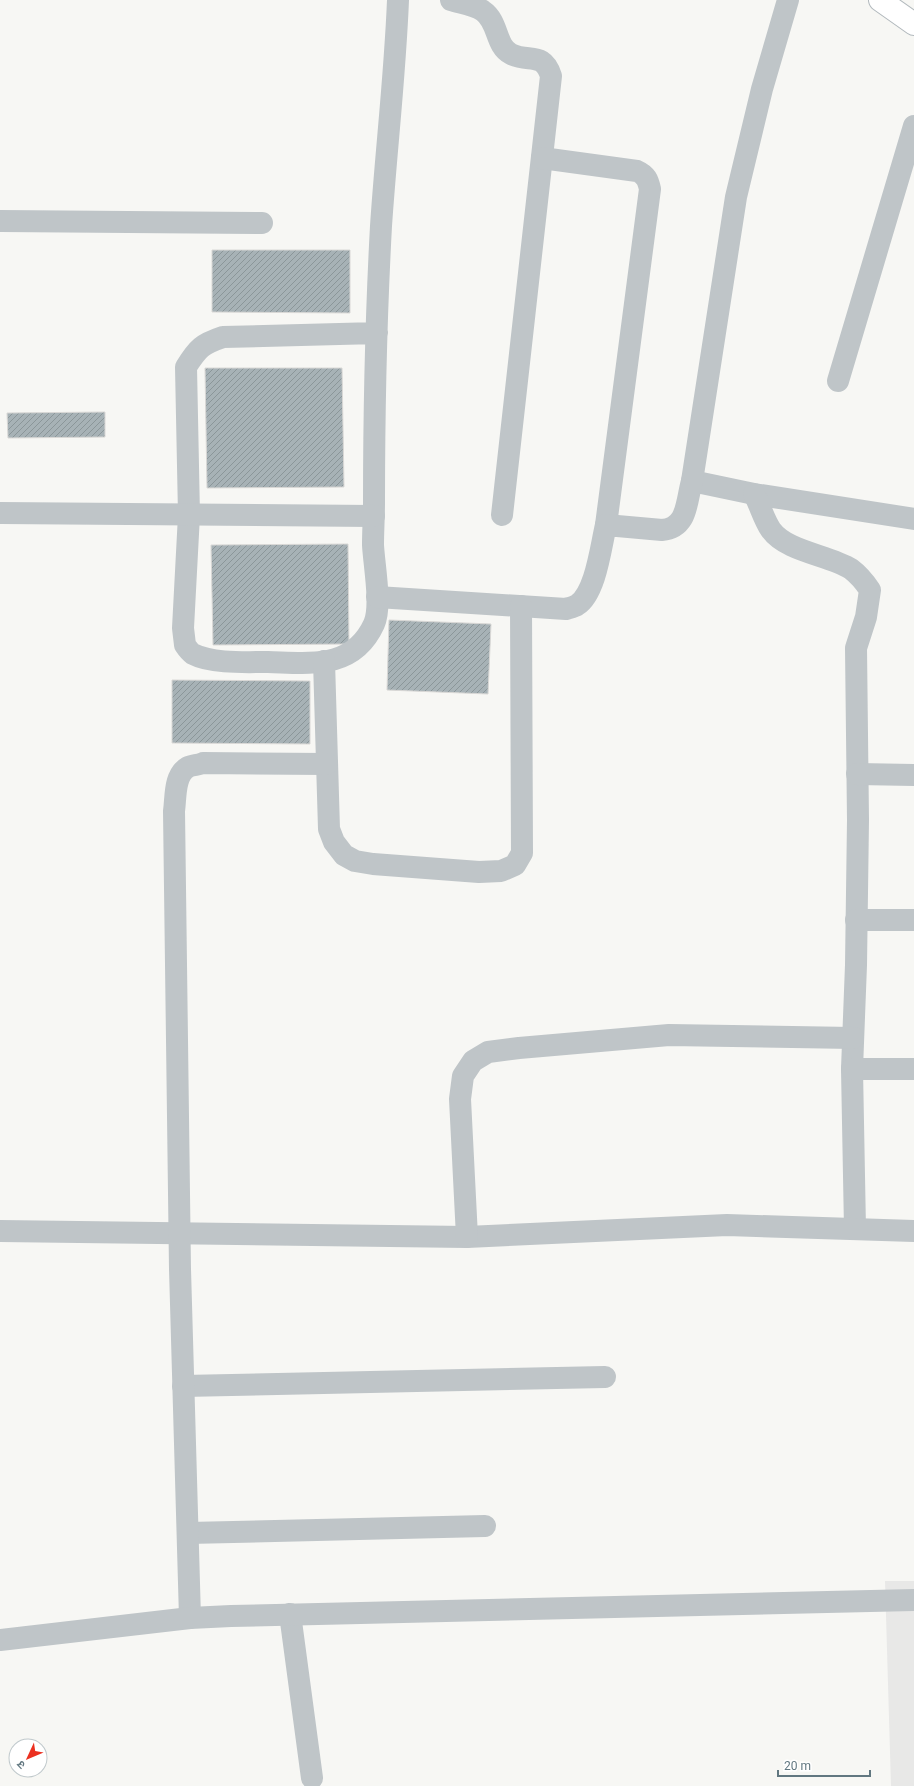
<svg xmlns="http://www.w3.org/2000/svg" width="914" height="1786" font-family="Roboto,'Noto Sans Devanagari',sans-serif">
<defs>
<pattern id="building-hatch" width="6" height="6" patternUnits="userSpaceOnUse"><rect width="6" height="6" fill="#a7b2b6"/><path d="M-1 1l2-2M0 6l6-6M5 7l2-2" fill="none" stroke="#8b9699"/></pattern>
</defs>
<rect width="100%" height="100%" fill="#f7f7f4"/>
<polygon fill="#e8e8e7" points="885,1581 914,1581 914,1786 891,1786"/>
<g fill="url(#building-hatch)" stroke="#d9d8d6">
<polygon points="212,250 350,250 350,313 212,312"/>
<polygon points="205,368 342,368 344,487 207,488"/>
<polygon points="105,412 105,437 8,438 7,413"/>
<polygon points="348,544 349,644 213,645 211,545"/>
<polygon points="389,620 491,624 488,694 387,690"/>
<polygon points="172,680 310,681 310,744 172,743"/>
</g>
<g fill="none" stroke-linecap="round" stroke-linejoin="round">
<defs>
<polyline id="secondary" points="880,0 914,24"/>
</defs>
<use href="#secondary" stroke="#b2b9bd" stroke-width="24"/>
<g stroke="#bfc5c8" stroke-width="22">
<path d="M451 0C460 3 475 5 483 11 499 22 495 46 511 54 529 63 543 51 551 76L502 515"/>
<path d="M542 158 637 171C646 175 648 180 650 189L606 525"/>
<polyline points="0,221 262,223"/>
<path d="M377 333 223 337C202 344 198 348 186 367L189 515 183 628 185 645C187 648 190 652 193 654 212 664 247 662 268 662 310 663 353 670 374 624 382 606 374 565 373 545 373 531 374 517 374 503 374 411 376 318 381 226 386 151 395 76 398 0"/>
<polyline points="838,381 914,126"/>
<polyline points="692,481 754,494 914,519"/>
<path d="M754 494C760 505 764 520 771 530 787 552 829 555 851 569 859 575 864 581 870 590L866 617 856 648 858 820 856 965 852 1069 855 1229"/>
<polyline points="0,513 374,516"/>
<path d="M377 597 566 609C569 608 574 607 577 605 596 593 601 545 606 525L662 530C688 528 686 502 692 481L736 197 762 89 788 0"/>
<polyline points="324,661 329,829 334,842 344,855 355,861 373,864 479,872 501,871 515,865 522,853 521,606"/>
<polyline points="857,774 914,775"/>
<polyline points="856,920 914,920"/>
<polyline points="852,1069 914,1069"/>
<polyline points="0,1231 467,1237 727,1225 914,1231"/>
<polyline points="467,1237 460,1099 463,1076 473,1061 488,1052 519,1048 669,1035 853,1038"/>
<polyline points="183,1386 605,1377"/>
<polyline points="188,1533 485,1526"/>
<polyline points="290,1614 312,1778"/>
<path d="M190 1618 180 1269 174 811C176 797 174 775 188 767 192 765 199 765 203 763L327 764"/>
<polyline points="0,1640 190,1618 231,1616 914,1600"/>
</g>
<use href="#secondary" stroke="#fff" stroke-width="22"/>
</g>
<g transform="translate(28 1758) rotate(226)"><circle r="19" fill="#ffffff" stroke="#c0c9cc"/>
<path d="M0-3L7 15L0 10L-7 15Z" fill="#eb3020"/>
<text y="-6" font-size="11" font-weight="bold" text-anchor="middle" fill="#617780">उ</text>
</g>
<path d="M778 1770v6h92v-6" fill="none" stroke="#617780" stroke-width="2"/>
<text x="784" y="1770" font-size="12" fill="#617780" stroke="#ffffff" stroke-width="3" paint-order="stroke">20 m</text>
</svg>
